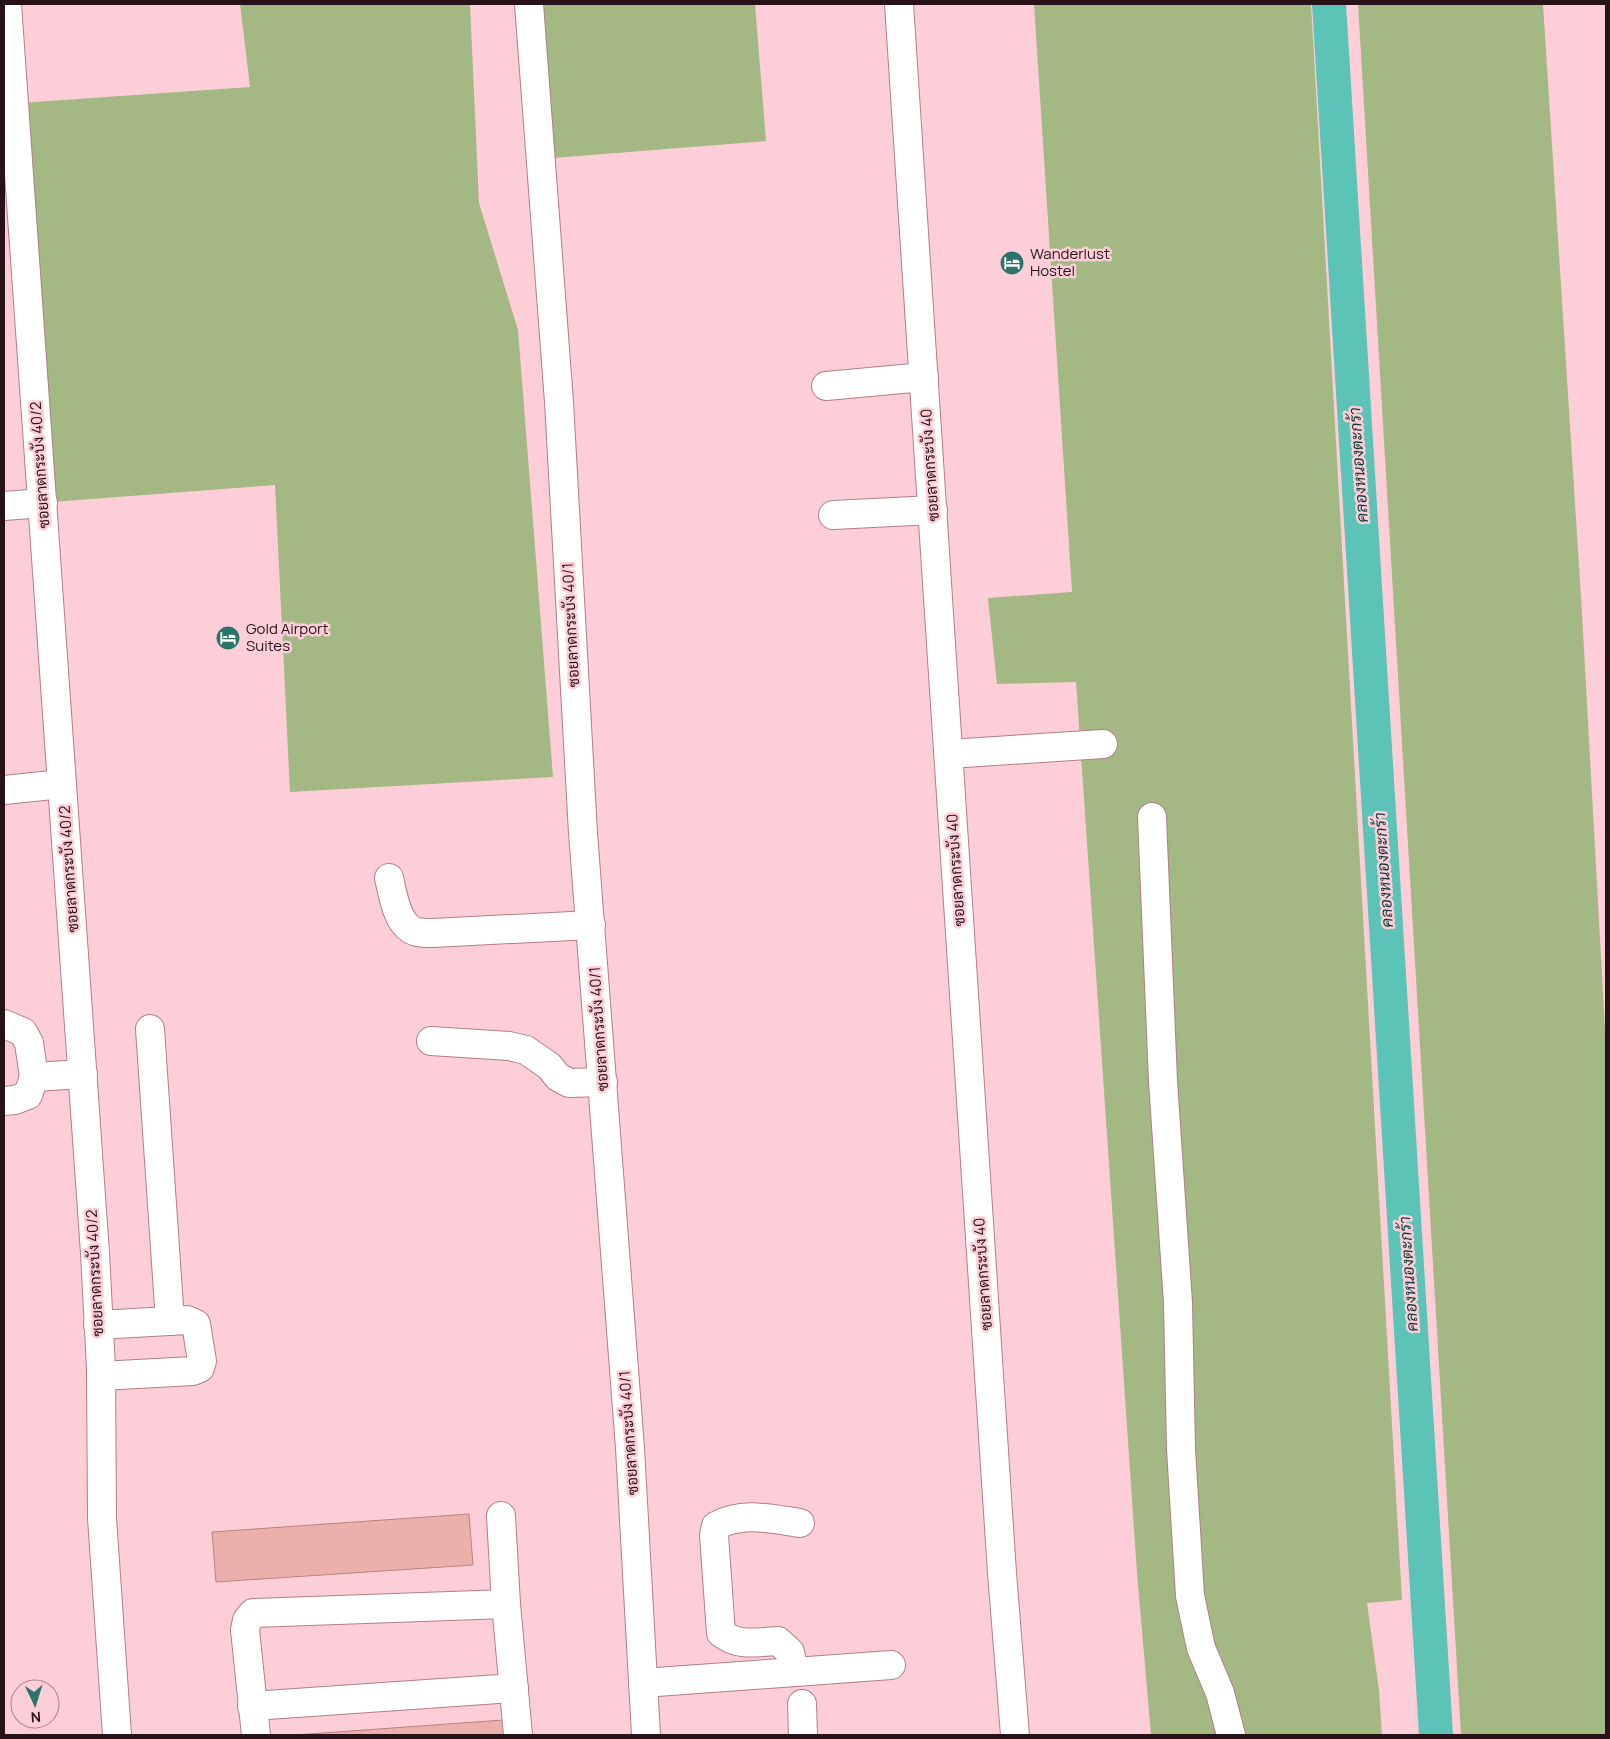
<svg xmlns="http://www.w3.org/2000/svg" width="1610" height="1739" font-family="Manrope,Sarabun,sans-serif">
<rect width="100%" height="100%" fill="#feced8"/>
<g fill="#a4b884">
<polygon points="240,4 470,4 479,203 518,330 553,777 290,792 275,485 52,502 20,103 250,87"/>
<polygon points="530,4 755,4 766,141 541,159"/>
<polygon points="1034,4 1311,4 1402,1600 1367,1603 1379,1690 1382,1735 1151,1735 1137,1573 1076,682 997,684 988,598 1072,592"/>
<polygon points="1358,4 1543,4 1582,613 1606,1047 1606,1735 1461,1735"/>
</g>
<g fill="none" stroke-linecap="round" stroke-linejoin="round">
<polyline stroke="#5cc3b7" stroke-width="34" points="1329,4 1436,1735"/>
</g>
<g fill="#ebb0ab" stroke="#ba837d">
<polygon points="469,1514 473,1565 216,1582 212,1532"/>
<polygon points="503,1720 504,1735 295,1735"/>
</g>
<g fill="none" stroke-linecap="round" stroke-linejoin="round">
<defs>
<g id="minor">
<polyline points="7,4 95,1253 101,1368 102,1518 117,1735"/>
<polyline points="529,4 559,402 583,833 630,1448 646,1735"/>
<polyline points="899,4 1002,1573 1015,1735"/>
<polyline points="826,386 924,377"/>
<polyline points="4,506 43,503"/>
<polyline points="833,515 933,510"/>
<polyline points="949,754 1103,744"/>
<polyline points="4,790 62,784"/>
<polyline points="1152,817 1163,1081 1178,1303 1181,1449 1190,1596 1201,1648 1220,1693 1231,1735"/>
<path d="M389 878C393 895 397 927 417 932 422 933 428 933 433 933L591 925"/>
<polyline points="4,1024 23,1032 29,1043 34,1077"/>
<polyline points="150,1029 170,1321"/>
<polyline points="431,1041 509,1046 526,1050 549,1066 558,1077 569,1083 603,1082"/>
<polyline points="4,1101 15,1100 28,1095 34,1077 83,1074"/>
<polyline points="98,1325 187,1320 196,1324 202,1361 200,1368 193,1371 101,1376"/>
<polyline points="501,1516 506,1604 518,1735"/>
<path d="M794 1672 790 1652 778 1641C756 1642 739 1647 721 1633L714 1535 716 1526C742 1511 772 1519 800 1523"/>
<polyline points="643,1683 891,1665"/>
<polyline points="802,1704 803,1735"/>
<polyline points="252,1706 514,1688"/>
<polyline points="256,1735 245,1630 247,1620 253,1613 506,1604"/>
</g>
</defs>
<use href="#minor" stroke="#b37d88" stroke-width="30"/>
<use href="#minor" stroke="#fff" stroke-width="28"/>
</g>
<defs>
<symbol id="hotel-disc" viewBox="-11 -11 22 22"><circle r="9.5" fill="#2b736b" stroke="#feced8"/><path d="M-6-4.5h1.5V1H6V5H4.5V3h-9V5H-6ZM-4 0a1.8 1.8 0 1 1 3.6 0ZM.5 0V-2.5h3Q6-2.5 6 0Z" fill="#fff"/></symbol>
</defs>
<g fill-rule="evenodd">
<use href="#hotel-disc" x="998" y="249" width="28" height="28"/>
<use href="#hotel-disc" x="214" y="624" width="28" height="28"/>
</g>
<g text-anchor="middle" stroke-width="5" stroke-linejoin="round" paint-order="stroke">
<g font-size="15" fill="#271217" stroke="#feced8" text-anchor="start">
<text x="1030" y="259">Wanderlust<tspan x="1030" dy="17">Hostel</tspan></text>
<text x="246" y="634">Gold Airport<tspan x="246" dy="17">Suites</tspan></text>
</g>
<g font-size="15" fill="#271217" stroke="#feced8">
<text transform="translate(40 465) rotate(-94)" y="5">ซอยลาดกระบัง 40/2</text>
<text transform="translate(930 465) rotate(-94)" y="5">ซอยลาดกระบัง 40</text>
<text transform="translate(571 625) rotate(-93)" y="5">ซอยลาดกระบัง 40/1</text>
<text transform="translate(69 869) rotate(-94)" y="5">ซอยลาดกระบัง 40/2</text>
<text transform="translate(956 870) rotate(-94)" y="5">ซอยลาดกระบัง 40</text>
<text transform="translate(599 1029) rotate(-94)" y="5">ซอยลาดกระบัง 40/1</text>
<text transform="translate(95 1273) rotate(-93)" y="5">ซอยลาดกระบัง 40/2</text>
<text transform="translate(983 1274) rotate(-94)" y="5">ซอยลาดกระบัง 40</text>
<text transform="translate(629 1433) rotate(-94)" y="5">ซอยลาดกระบัง 40/1</text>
</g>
<g font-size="16" font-style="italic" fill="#093b36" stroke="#feced8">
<text transform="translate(1358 465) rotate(-94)" y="6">คลองหนองตะกร้า</text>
<text transform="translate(1383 870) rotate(-94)" y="6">คลองหนองตะกร้า</text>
<text transform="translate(1408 1274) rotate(-94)" y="6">คลองหนองตะกร้า</text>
</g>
</g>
<rect width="1610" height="1739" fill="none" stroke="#271217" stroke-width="10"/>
<g transform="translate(35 1704) rotate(176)"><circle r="24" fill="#feced8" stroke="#a8838b"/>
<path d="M0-4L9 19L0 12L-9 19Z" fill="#2b736b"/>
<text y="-8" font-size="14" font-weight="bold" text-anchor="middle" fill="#271217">N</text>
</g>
</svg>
